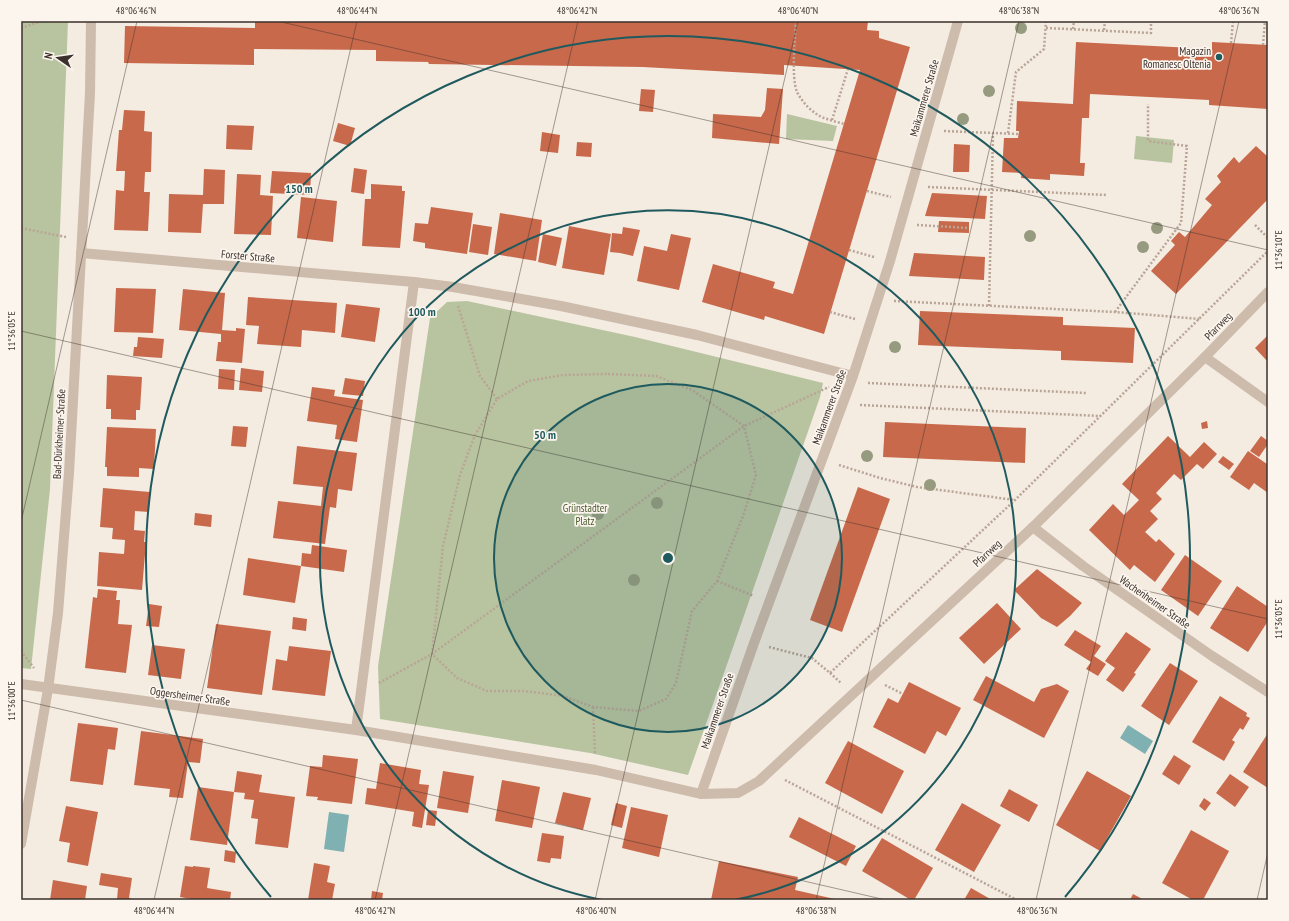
<svg xmlns="http://www.w3.org/2000/svg" width="1289" height="921" font-family="'PT Sans Narrow',sans-serif">
<rect width="100%" height="100%" fill="#f4ebe1"/>
<g fill="#b8c4a0">
<polygon points="21,21 68,21 50,489 31,669 21,668"/>
<polygon points="787,114 837,126 833,141 786,139"/>
<polygon points="1136,136 1174,140 1172,163 1134,159"/>
<path d="M467 301 635 337 823 383 820 397C776 523 733 649 688 775L590 753 380 719 378 666 430 318 447 302Z"/>
</g>
<g fill="#7fb0b2">
<polygon points="1128,725 1153,741 1145,754 1120,738"/>
<polygon points="329,812 349,815 344,852 324,849"/>
</g>
<g fill="#c8694b">
<polygon points="255,21 868,21 867,30 879,31 879,38 910,47 824,334 765,316 764,320 702,302 713,264 775,282 773,288 793,294 860,70 784,65 784,75 643,67 429,64 428,62 376,61 376,50 254,49 254,65 124,63 125,26 255,28"/>
<polygon points="1076,42 1212,49 1212,42 1268,45 1268,109 1209,105 1209,100 1090,94 1089,118 1082,118 1080,163 1085,163 1084,176 1050,174 1050,180 1021,178 1022,173 1002,172 1004,138 1018,138 1019,131 1016,131 1017,101 1073,104"/>
<polygon points="767,88 783,89 779,144 712,138 713,114 761,117 765,110"/>
<polygon points="641,89 655,90 653,112 639,111"/>
<polygon points="124,110 145,111 144,131 152,132 151,172 145,172 144,192 150,192 148,231 114,230 116,190 124,191 125,171 116,171 119,130 122,130"/>
<polygon points="338,123 355,128 350,146 333,141"/>
<polygon points="227,125 254,126 252,150 226,149"/>
<polygon points="542,132 560,135 558,153 540,151"/>
<polygon points="577,142 592,143 591,157 576,156"/>
<polygon points="954,144 970,145 969,172 953,172"/>
<polygon points="1256,146 1268,157 1268,199 1176,294 1151,271 1175,245 1171,241 1179,232 1185,237 1212,205 1205,199 1221,182 1217,176 1234,157 1239,163"/>
<polygon points="354,168 367,170 364,194 351,192"/>
<polygon points="204,169 225,170 224,204 203,204 201,233 168,232 169,194 203,195"/>
<polygon points="272,171 311,173 310,195 270,193"/>
<polygon points="237,174 261,175 260,195 273,196 271,235 234,234"/>
<polygon points="371,184 402,186 402,191 405,191 400,248 362,246 365,199 371,199"/>
<polygon points="932,193 987,196 985,219 925,216"/>
<polygon points="301,197 337,201 333,242 297,238"/>
<polygon points="431,207 473,213 467,254 425,248 425,243 413,241 415,223 428,224"/>
<polygon points="500,213 542,220 536,261 494,254"/>
<polygon points="939,221 969,222 969,233 938,232"/>
<polygon points="473,224 492,227 488,255 469,252"/>
<polygon points="569,226 611,234 604,275 562,268"/>
<polygon points="623,227 640,230 633,256 620,253 610,252 612,233 622,234"/>
<polygon points="543,234 562,238 556,266 538,262"/>
<polygon points="671,234 691,238 679,290 637,281 644,246 667,251"/>
<polygon points="914,253 985,257 984,280 909,276"/>
<polygon points="116,288 156,289 153,333 114,332"/>
<polygon points="183,289 225,293 222,330 236,331 236,328 245,329 242,363 216,361 218,342 221,342 221,334 179,330"/>
<polygon points="248,297 337,303 335,333 302,330 301,347 257,344 259,326 246,325"/>
<polygon points="346,304 380,308 375,342 341,337"/>
<polygon points="920,311 1063,317 1063,325 1135,328 1133,363 1061,360 1061,351 918,345"/>
<polygon points="1268,335 1268,362 1255,348"/>
<polygon points="138,337 164,339 162,358 133,356 134,347 137,347"/>
<polygon points="241,368 264,371 262,392 239,390"/>
<polygon points="219,369 235,370 234,390 218,389"/>
<polygon points="107,375 142,377 140,410 136,410 136,420 111,419 111,409 106,409"/>
<polygon points="345,378 365,381 363,396 342,394"/>
<polygon points="312,387 335,390 334,396 363,400 357,442 335,439 337,425 307,421"/>
<polygon points="1207,421 1208,428 1202,429 1201,423"/>
<polygon points="885,422 1026,428 1025,463 883,457"/>
<polygon points="233,426 248,427 246,447 231,446"/>
<polygon points="107,427 156,429 154,469 139,468 139,477 107,476 107,467 105,467"/>
<polygon points="1168,436 1190,457 1204,442 1217,454 1203,469 1197,464 1181,480 1174,474 1156,493 1162,499 1150,511 1158,519 1145,532 1156,542 1159,539 1175,554 1155,582 1134,565 1130,570 1089,530 1113,504 1124,515 1139,500 1122,484"/>
<polygon points="1261,436 1268,441 1268,444 1259,457 1250,451"/>
<polygon points="297,446 357,453 352,491 338,489 336,508 330,507 325,544 273,538 278,501 321,506 323,487 293,484"/>
<polygon points="1248,451 1267,464 1268,462 1268,493 1254,483 1249,490 1230,477"/>
<polygon points="1223,456 1234,464 1229,470 1218,462"/>
<polygon points="858,487 890,499 842,632 810,620"/>
<polygon points="103,488 150,492 149,512 135,511 134,530 145,531 144,542 146,542 142,590 97,586 99,552 124,554 125,540 112,539 113,528 100,527"/>
<polygon points="195,513 212,515 211,527 194,525"/>
<polygon points="312,545 347,550 344,572 301,566 302,553 311,554"/>
<polygon points="1185,555 1222,581 1198,616 1161,590"/>
<polygon points="248,558 301,566 295,603 243,595"/>
<polygon points="1037,569 1082,603 1070,616 1057,627 1041,618 1014,590"/>
<polygon points="1237,586 1268,607 1268,621 1248,652 1210,628"/>
<polygon points="98,589 117,591 116,600 120,600 118,624 132,625 126,673 85,668 93,597 97,598"/>
<polygon points="997,603 1021,629 984,664 959,638"/>
<polygon points="149,604 162,606 159,627 146,626"/>
<polygon points="293,617 307,619 306,631 292,629"/>
<polygon points="216,624 271,631 262,695 207,688"/>
<polygon points="1075,630 1101,646 1094,656 1106,664 1098,676 1086,669 1091,662 1064,645"/>
<polygon points="1126,632 1151,649 1134,673 1136,674 1123,692 1106,680 1115,668 1105,661"/>
<polygon points="152,645 185,649 181,679 148,675"/>
<polygon points="289,646 331,651 325,696 272,690 276,659 287,661"/>
<polygon points="1170,663 1198,681 1169,725 1141,706"/>
<polygon points="986,676 1034,702 1041,689 1057,684 1069,691 1044,738 973,700"/>
<polygon points="909,682 961,708 946,736 937,731 925,754 873,727 888,698 898,703"/>
<polygon points="1220,696 1247,713 1246,716 1250,718 1243,730 1240,728 1232,740 1235,742 1224,761 1192,742"/>
<polygon points="78,723 118,728 115,750 108,749 103,785 70,781"/>
<polygon points="141,731 203,739 200,763 188,762 183,798 169,797 170,789 134,785"/>
<polygon points="1268,733 1268,788 1243,772"/>
<polygon points="848,741 904,771 882,814 825,783"/>
<polygon points="323,755 358,759 352,804 317,800 318,797 306,796 310,766 322,767"/>
<polygon points="1174,755 1191,766 1179,785 1162,774"/>
<polygon points="380,763 421,770 419,784 429,785 422,828 412,826 414,812 365,804 367,788 376,789"/>
<polygon points="237,771 262,775 259,792 295,797 288,848 255,844 258,819 251,818 254,800 244,799 245,793 234,792"/>
<polygon points="443,771 474,776 468,813 437,808"/>
<polygon points="1087,771 1131,796 1100,851 1056,825"/>
<polygon points="1230,774 1249,787 1235,807 1216,793"/>
<polygon points="502,780 540,787 532,828 495,821"/>
<polygon points="198,787 234,792 227,845 190,840"/>
<polygon points="1009,789 1038,805 1029,822 1000,806"/>
<polygon points="563,792 591,798 583,830 555,823"/>
<polygon points="1204,798 1211,803 1205,811 1199,806"/>
<polygon points="616,803 627,806 622,828 611,825"/>
<polygon points="962,803 1001,825 974,872 935,850"/>
<polygon points="66,806 98,812 88,866 67,862 70,843 59,841"/>
<polygon points="631,807 668,815 659,857 622,848"/>
<polygon points="428,810 437,811 435,826 426,825"/>
<polygon points="799,817 856,846 846,866 789,837"/>
<polygon points="1191,830 1229,851 1203,900 1193,900 1162,883"/>
<polygon points="542,833 564,836 561,859 551,858 550,863 537,861"/>
<polygon points="882,838 933,868 914,900 911,900 862,871"/>
<polygon points="225,850 236,852 235,863 224,861"/>
<polygon points="719,861 798,877 795,890 839,900 711,900"/>
<polygon points="314,863 330,866 327,882 335,884 332,900 308,900"/>
<polygon points="185,866 193,867 193,866 210,868 207,888 231,892 230,900 191,900 191,899 180,897"/>
<polygon points="101,873 132,878 129,898 136,900 117,900 118,888 99,885"/>
<polygon points="53,880 87,886 85,900 50,900"/>
<polygon points="971,888 992,900 964,900"/>
<polygon points="372,891 383,893 382,900 371,900"/>
<polygon points="1133,894 1144,900 1130,900"/>
</g>
<g fill="none" stroke-linecap="round" stroke-linejoin="round">
<g stroke="#b9a596" stroke-width="2.5" stroke-dasharray="2 2" stroke-linecap="butt">
<path d="M796 21C795 38 791 77 797 92 801 100 808 108 815 113 823 119 834 121 844 124"/>
<polyline points="21,28 42,21"/>
<polyline points="1046,28 1151,33 1151,21"/>
<polyline points="1073,29 1074,21"/>
<polyline points="1104,30 1105,21"/>
<polyline points="1231,43 1233,21"/>
<polyline points="1263,45 1265,21"/>
<polyline points="832,120 848,69"/>
<polyline points="944,131 1018,134"/>
<polyline points="1008,133 1016,72 1044,49 1046,21"/>
<polyline points="928,187 1107,195"/>
<polyline points="867,191 891,197"/>
<polyline points="917,225 969,228"/>
<polyline points="1255,225 1268,238"/>
<polyline points="21,228 66,237"/>
<polyline points="849,250 874,257"/>
<polyline points="894,301 1115,312 1200,319"/>
<polyline points="458,306 480,376 497,399"/>
<polyline points="989,306 993,133"/>
<polyline points="830,312 855,319"/>
<polyline points="1115,312 1181,223 1187,146 1148,141 1148,104"/>
<polygon points="608,374 656,376 692,390 744,426 756,475 743,516 717,581 692,611 676,683 666,699 639,711 593,707 563,696 525,691 487,691 457,678 432,654 443,546 460,475 475,435 497,399 528,381 563,375"/>
<polyline points="868,383 1086,393"/>
<polyline points="860,405 1100,416"/>
<polyline points="839,465 880,478 917,487 1015,500"/>
<polyline points="717,581 754,596"/>
<polyline points="769,647 812,658 830,673 1015,500 1268,251"/>
<polyline points="21,651 34,668"/>
<polyline points="830,673 841,683"/>
<polyline points="379,683 432,654 744,426 829,387"/>
<polyline points="885,685 903,694"/>
<polyline points="593,707 595,753"/>
<polyline points="785,780 1017,900"/>
</g>
<g stroke="#cdbbac" stroke-width="10">
<polyline points="81,253 414,282 453,287 561,306 697,335 853,376"/>
<polyline points="1205,357 1268,402"/>
<polyline points="1033,527 1083,566 1212,656 1268,692"/>
<polyline points="21,684 356,730 596,770 701,794 738,793 759,781 1033,527 1205,357 1268,292"/>
<polyline points="356,730 414,282"/>
<polyline points="701,794 754,643 853,376 890,261 958,21"/>
<polyline points="21,844 48,689 58,613 69,473 90,93 91,21"/>
</g>
</g>
<g fill="#969b7f">
<circle cx="1021" cy="28" r="6"/>
<circle cx="989" cy="91" r="6"/>
<circle cx="963" cy="119" r="6"/>
<circle cx="1157" cy="228" r="6"/>
<circle cx="1030" cy="236" r="6"/>
<circle cx="1143" cy="247" r="6"/>
<circle cx="895" cy="347" r="6"/>
<circle cx="867" cy="456" r="6"/>
<circle cx="930" cy="485" r="6"/>
<circle cx="657" cy="503" r="6"/>
<circle cx="598" cy="514" r="6"/>
<circle cx="634" cy="580" r="6"/>
</g>
<path fill="none" stroke="#3b302b" stroke-width="1" stroke-opacity="0.45" d="M277 21 1268 250M21 331 1268 619M21 522 137 21M21 700 886 900M154 900 357 21M375 900 578 21M595 900 798 21M816 900 1019 21M1036 900 1239 21M1257 900 1268 852"/>
<circle cx="668" cy="558" r="174" fill="#1f5a5e" fill-opacity=".12"/>
<g fill="none" stroke="#1f5a5e" stroke-width="2">
<circle cx="668" cy="558" r="174"/>
<path d="M602 900A348 348 0 1 1 734 900"/>
<path d="M271 897A522 522 0 1 1 1065 897"/>
</g>
<circle fill="#1f5a5e" stroke="#fbf5ee" stroke-width="1.5" cx="1219" cy="57" r="4"/>
<g text-anchor="middle" stroke-width="3.5" stroke-linejoin="round" paint-order="stroke">
<g font-size="11" fill="#3b302b" stroke="#fbf5ee" text-anchor="end">
<text x="1211" y="55">Magazin<tspan x="1211" dy="13">Romanesc Oltenia</tspan></text>
</g>
<g font-size="11" fill="#3b302b" stroke="#fbf5ee">
<text transform="translate(924 98) rotate(-74)" y="4">Maikammerer Straße</text>
<text transform="translate(248 256) rotate(5)" y="4">Forster Straße</text>
<text transform="translate(1218 326) rotate(-46)" y="4">Pfarrweg</text>
<text transform="translate(829 407) rotate(-70)" y="4">Maikammerer Straße</text>
<text transform="translate(59 434) rotate(-87)" y="4">Bad-Dürkheimer-Straße</text>
<text transform="translate(987 553) rotate(-43)" y="4">Pfarrweg</text>
<text transform="translate(1155 602) rotate(35)" y="4">Wachenheimer Straße</text>
<text transform="translate(190 696) rotate(8)" y="4">Oggersheimer Straße</text>
<text transform="translate(717 711) rotate(-71)" y="4">Maikammerer Straße</text>
</g>
<g font-size="11" fill="#4a5a2e" stroke="#fbf5ee">
<text x="585" y="512">Grünstadter<tspan x="585" dy="13">Platz</tspan></text>
</g>
</g>
<circle cx="668" cy="558" r="6" fill="#1f5a5e" stroke="#fbf5ee" stroke-width="2"/>
<g font-size="12" text-anchor="middle" font-weight="bold" fill="#1f5a5e" stroke="#fbf5ee" stroke-width="3.5" stroke-linejoin="round" paint-order="stroke">
<text x="299" y="193">150 m</text>
<text x="422" y="316">100 m</text>
<text x="545" y="439">50 m</text>
</g>
<rect width="1289" height="921" fill="none" stroke="#fbf5ee" stroke-width="44"/>
<g transform="translate(58 58) rotate(283)" stroke="#fbf5ee" stroke-width="3" paint-order="stroke">
<path d="M0-3L7 15L0 10L-7 15Z" fill="#3b302b"/>
<text y="-6" font-size="11" font-weight="bold" text-anchor="middle" fill="#3b302b">N</text>
</g>
<rect x="22" y="22" width="1245" height="877" fill="none" stroke="#3b302b" stroke-width="1.5"/>
<g font-size="10" text-anchor="middle" fill="#3b302b">
<text x="136" y="14">48°06'46"N</text>
<text x="357" y="14">48°06'44"N</text>
<text x="577" y="14">48°06'42"N</text>
<text x="798" y="14">48°06'40"N</text>
<text x="1019" y="14">48°06'38"N</text>
<text x="1239" y="14">48°06'36"N</text>
<text transform="translate(1278 250) rotate(-90)" y="4">11°36'10"E</text>
<text transform="translate(11 331) rotate(-90)" y="4">11°36'05"E</text>
<text transform="translate(1278 619) rotate(-90)" y="4">11°36'05"E</text>
<text transform="translate(11 701) rotate(-90)" y="4">11°36'00"E</text>
<text x="154" y="914">48°06'44"N</text>
<text x="375" y="914">48°06'42"N</text>
<text x="596" y="914">48°06'40"N</text>
<text x="816" y="914">48°06'38"N</text>
<text x="1037" y="914">48°06'36"N</text>
</g>
</svg>
